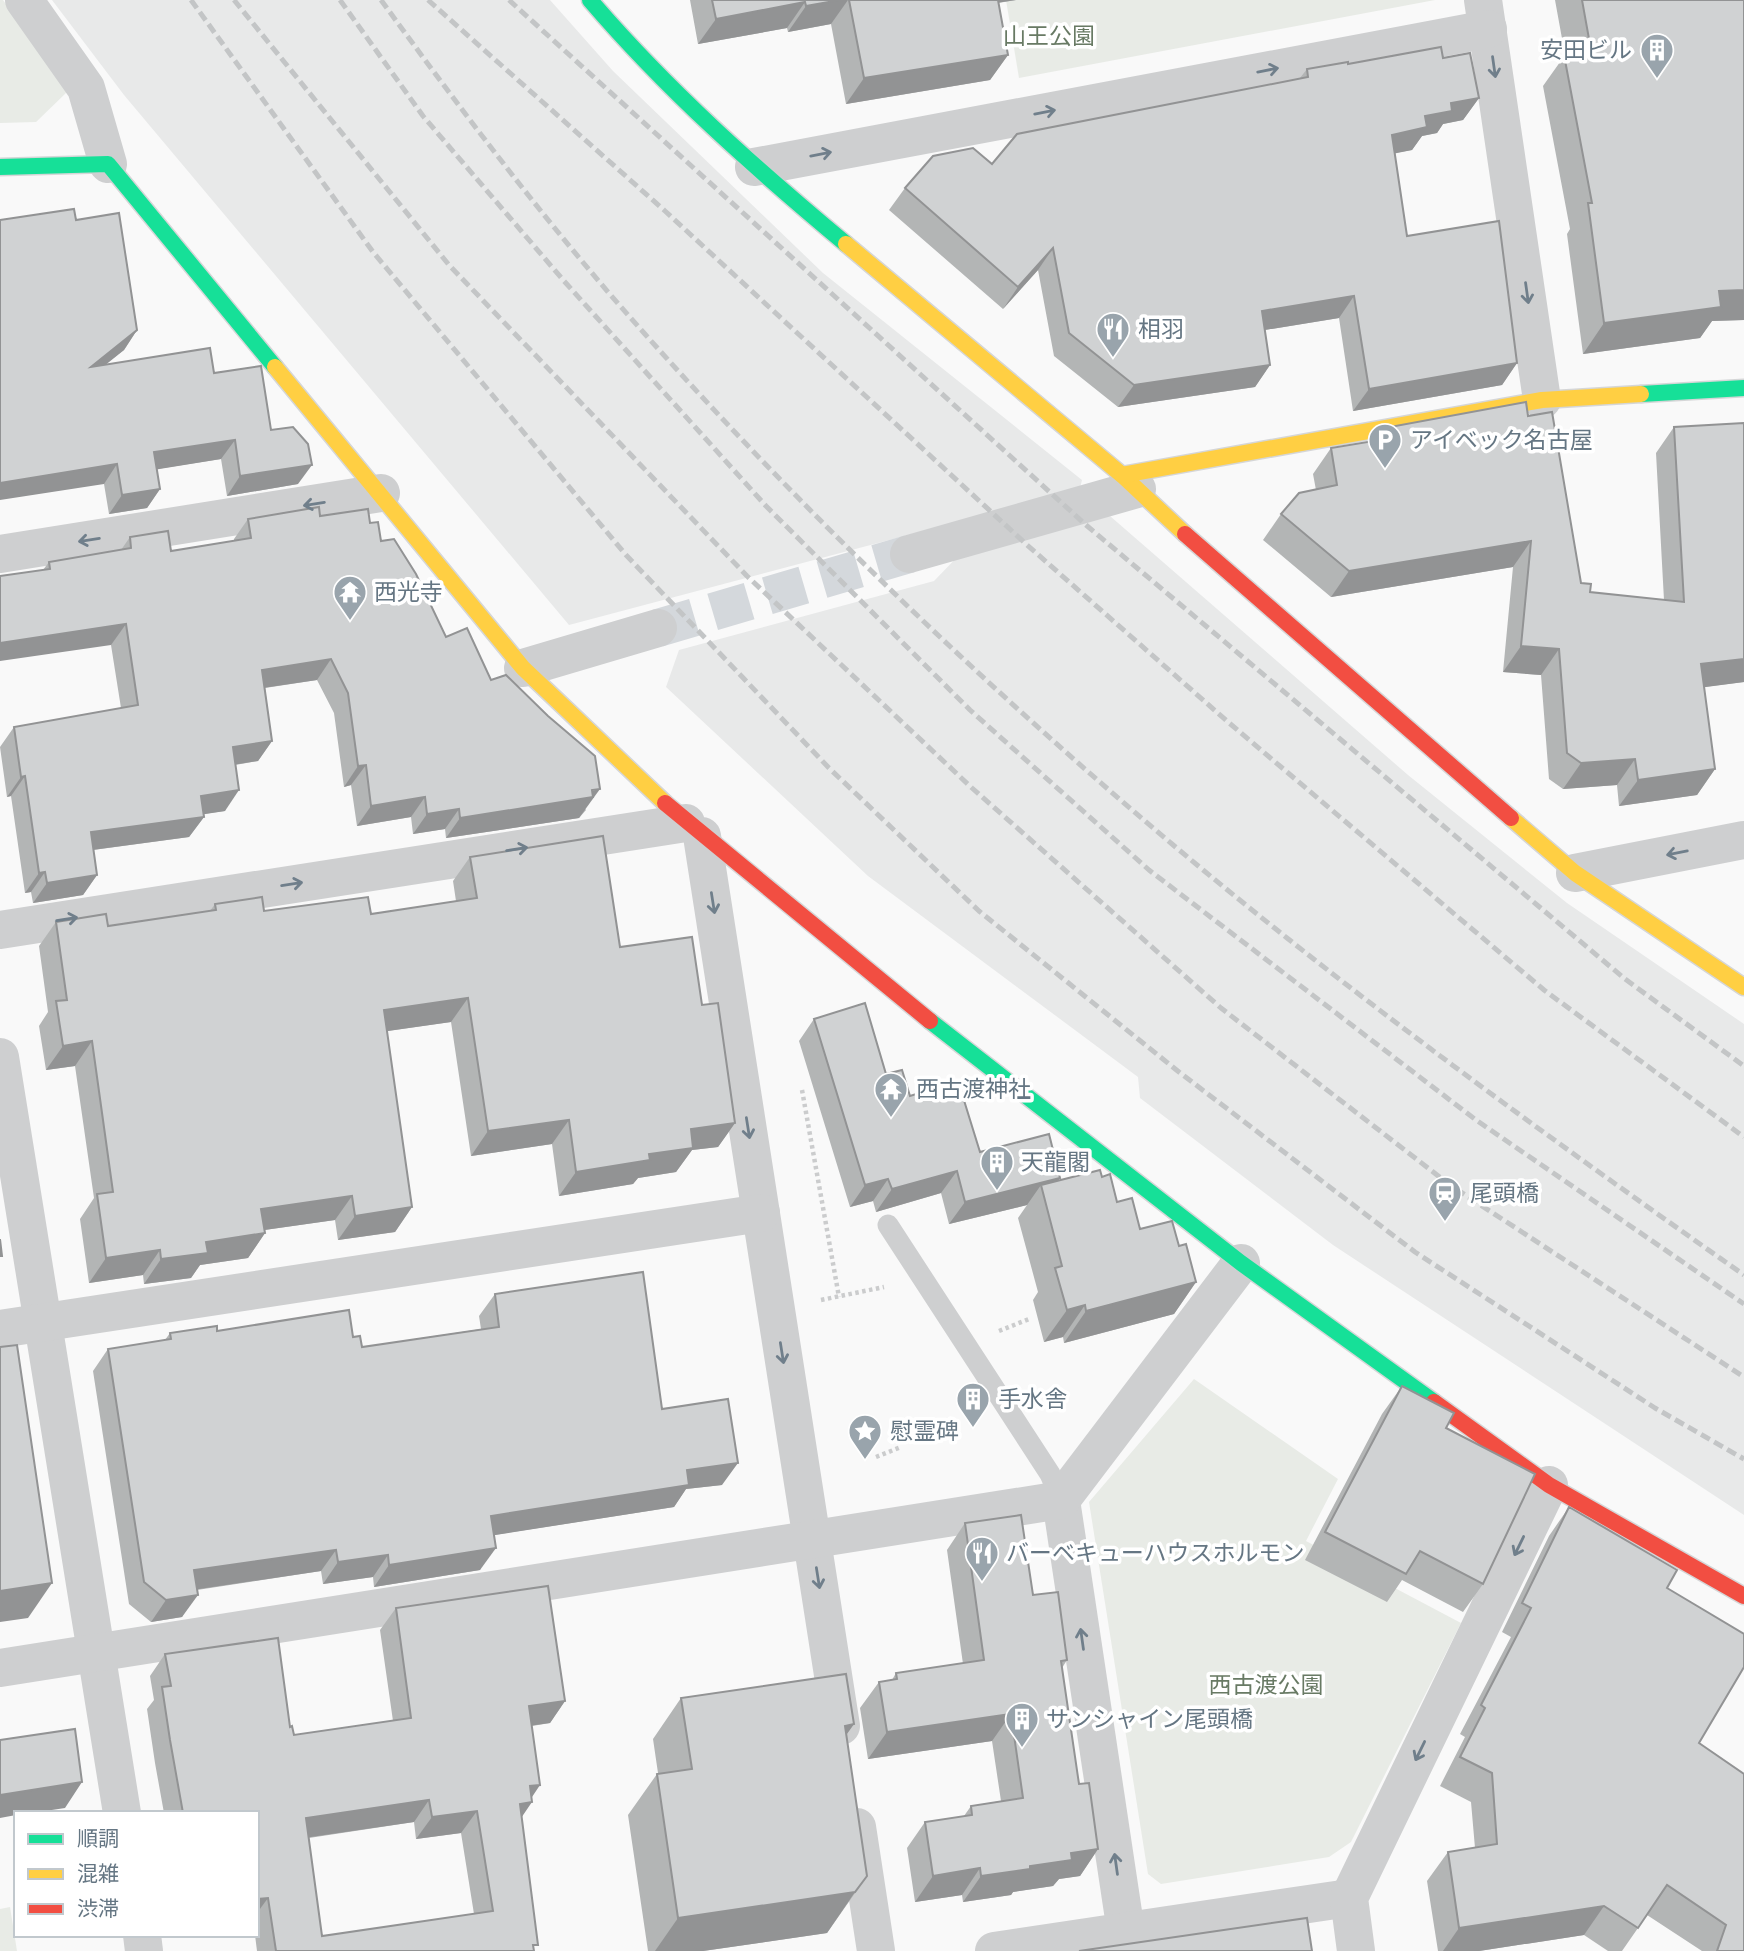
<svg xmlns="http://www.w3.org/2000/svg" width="1744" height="1951" font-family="Cabin,'Noto Sans JP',sans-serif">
<rect width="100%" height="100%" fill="#f9f9f9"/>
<g fill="#e8e9e9">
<polygon points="52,0 550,0 613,71 823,273 1082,480 1077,500 912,534 569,625 124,95"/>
<polygon points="1110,516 1408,775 1567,903 1744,1024 1744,1515 1333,1245 1140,1098 1138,1077 868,876 666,687 679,650 934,581 964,550"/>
</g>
<g fill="#e8ebe6">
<polygon points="0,0 3,0 67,92 36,122 0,123"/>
<polygon points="1006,0 1435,0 1019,78"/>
<polygon points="1194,1379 1338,1479 1306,1541 1461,1623 1351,1842 1329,1857 1161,1884 1148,1874 1089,1502"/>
<polygon points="10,1907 17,1951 0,1951 0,1909"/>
</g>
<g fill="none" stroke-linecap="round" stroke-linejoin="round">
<polyline stroke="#d4d8dc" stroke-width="38" stroke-dasharray="38 19" stroke-linecap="butt" points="658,628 909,554"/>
<defs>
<g id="fast">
<path d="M590 0C667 90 755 168 846 244"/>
<polyline points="0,167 108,164 275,367"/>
<polyline points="1641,394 1744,388"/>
<polyline points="930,1021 1241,1263 1434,1402"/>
</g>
<g id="slow">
<polyline points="846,244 1122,475 1185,534"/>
<polyline points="275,367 523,668 665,803"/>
<polyline points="1122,475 1542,400 1641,394"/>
<polyline points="1511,818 1575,873 1744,987"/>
</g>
<g id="jam">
<polyline points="1185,534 1511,818"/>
<polyline points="665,803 930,1021"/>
<polyline points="1434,1402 1549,1485 1744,1596"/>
</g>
</defs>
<use href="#fast" stroke="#d5d6d7" stroke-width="19"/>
<use href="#slow" stroke="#d5d6d7" stroke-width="19"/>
<use href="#jam" stroke="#d5d6d7" stroke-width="19"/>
<g stroke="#cbcccd" stroke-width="4.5" stroke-dasharray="3.5 3.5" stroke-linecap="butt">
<polyline points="802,1090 839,1297"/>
<polyline points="821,1300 884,1287"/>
<polyline points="999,1331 1029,1319"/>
<polyline points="876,1457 901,1447"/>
</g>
<polyline stroke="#cecfd0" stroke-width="21" points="888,1225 1050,1474 1061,1500"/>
<g stroke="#cecfd0" stroke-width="38">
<polyline points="24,0 86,88 108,164"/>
<polyline points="1483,0 1542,400"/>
<polyline points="754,167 1488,29"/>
<polyline points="0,554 381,493"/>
<polyline points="909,554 1137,489"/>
<polyline points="523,668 658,628"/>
<polyline points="702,836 841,1726"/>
<polyline points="1575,873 1744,840"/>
<polyline points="0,930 686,823"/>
<polyline points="0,1057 122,1813"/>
<polyline points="0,1329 761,1213"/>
<polyline points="1061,1500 1126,1932"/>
<polyline points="0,1668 1061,1500 1241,1263"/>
<polyline points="857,1827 876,1951"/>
<polyline points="142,1935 144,1951"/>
<polyline points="994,1951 1349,1898"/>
<polyline points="1356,1951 1349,1898 1549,1485"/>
</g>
<use href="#fast" stroke="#16e098" stroke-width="16"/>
<use href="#slow" stroke="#ffcf43" stroke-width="16"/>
<use href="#jam" stroke="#f24e42" stroke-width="16"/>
<g stroke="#c3c5c6" stroke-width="5" stroke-dasharray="10 5" stroke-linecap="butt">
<polyline points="191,0 373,252 626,555 829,768 979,911 1179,1072 1415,1252 1655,1408 1744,1459"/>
<polyline points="234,0 449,265 747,576 972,788 1221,1008 1450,1185 1744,1377"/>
<polyline points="340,0 423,116 564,281 766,506 970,710 1149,870 1476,1120 1744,1304"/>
<path d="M381 0C464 114 550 228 644 333 806 515 985 686 1172 844 1355 998 1549 1138 1744 1275"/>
<polyline points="428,0 665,211 1026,544 1228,722 1544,990 1744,1137"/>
<polyline points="509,0 1086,525 1625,979 1744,1066"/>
</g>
</g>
<g fill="#b3b5b5" fill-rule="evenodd">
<polygon points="690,0 1016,0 998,3 1008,55 990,80 846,104 831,24 788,32 787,28 698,44"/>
<polygon points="1555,0 1744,0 1744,320 1712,321 1700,338 1583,354 1567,234 1570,229 1543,86 1565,55"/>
<polygon points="1443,58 1479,98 1463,120 1443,124 1437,133 1422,136 1412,150 1395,153 1407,236 1517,363 1502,385 1353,411 1339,318 1265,330 1270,365 1255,387 1118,407 1054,356 1038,270 1003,309 889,210 905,188 992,164 1300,78 1307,69 1348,64"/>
<polygon points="76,220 137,330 124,350 104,365 214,373 271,430 298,484 227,496 221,459 157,469 160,489 147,508 109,514 104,484"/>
<polygon points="1528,416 1581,583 1590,592 1664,600 1656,453 1674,427 1744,423 1744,682 1704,687 1715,769 1697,795 1619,806 1617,785 1563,789 1549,779 1541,675 1503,672 1513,567 1331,597 1263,540 1281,514 1316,490 1313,474 1331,448 1369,442 1379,429"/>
<polygon points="320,516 370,523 446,637 491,680 586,810 579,818 446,838 445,829 413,834 411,817 357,826 351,785 344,787 334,713 317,680 265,688 272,741 258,761 235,765 225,811 203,814 204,817 189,837 93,850 97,875 83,895 33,903 31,892 25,893 11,796 7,797 0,747 14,727 121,708 111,645 43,570 49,562 121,550 130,537 171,551 234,541 234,539 248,519"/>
<polygon points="470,857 620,947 702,1005 735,1123 718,1147 692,1150 676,1172 638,1178 633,1184 559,1196 552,1144 471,1156 451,1022 387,1031 412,1207 395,1232 338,1240 335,1220 264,1230 265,1233 248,1258 200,1265 191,1278 144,1284 143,1275 89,1283 80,1219 94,1198 75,1066 46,1070 39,1026 48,1012 39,946 56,922 108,926 210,911 215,904 264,911 371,914 456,901 453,881"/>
<polygon points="814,1019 980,1152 1058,1181 1102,1177 1117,1202 1140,1229 1179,1246 1196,1282 1174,1314 1064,1343 1063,1337 1044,1342 1033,1300 1038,1292 1018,1218 1027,1205 949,1224 941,1193 876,1212 873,1201 850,1207 799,1041"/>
<polygon points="495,1294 662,1409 722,1485 686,1489 674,1507 494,1535 480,1570 374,1587 373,1577 323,1584 321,1571 197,1590 182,1617 151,1622 129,1604 93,1371 108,1349 165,1340 170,1333 217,1331 353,1337 362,1347 481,1329 479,1316"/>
<polygon points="1402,1386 1446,1428 1483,1584 1463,1612 1402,1580 1387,1602 1305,1560 1382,1414"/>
<polygon points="1569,1507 1667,1588 1744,1951 1702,1951 1647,1915 1622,1951 1608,1951 1584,1935 1479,1951 1438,1951 1427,1881 1448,1852 1475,1848 1471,1802 1440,1786 1465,1737 1460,1734 1511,1637 1502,1632 1549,1536"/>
<polygon points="965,1523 1033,1595 1067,1660 1062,1668 1079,1784 1098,1849 1080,1876 1059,1879 1053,1886 1013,1892 1011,1895 963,1902 962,1895 915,1902 907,1848 925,1822 964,1816 971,1806 1001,1801 992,1741 868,1759 860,1708 879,1682 892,1680 896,1673 963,1664 947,1550"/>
<path d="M396 1608 565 1701 550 1723 532 1726 531 1798 521 1818 534 1951H257L255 1935H257V1813H164L155 1763 147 1709 154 1700 150 1676 165 1654 290 1727 294 1735 393 1721 380 1630ZM414 1822 416 1839 461 1833 474 1914 322 1936 309 1838Z"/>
<polygon points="681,1698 854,1724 846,1735 867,1876 827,1933 703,1951 648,1951 628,1815 657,1774 658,1773 653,1739"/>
</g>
<g fill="#929394">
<polygon points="840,0 848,0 831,24 788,32 806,6"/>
<polygon points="981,0 1016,0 976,6"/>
<polygon points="805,2 787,28 698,44 716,19"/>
<polygon points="1008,55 990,80 846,104 864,78"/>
<polygon points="1479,98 1463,120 1443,124 1437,133 1422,136 1412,150 1377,157 1392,135 1425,116 1451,103"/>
<polygon points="1053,248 1038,270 1003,309 1018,287"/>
<polygon points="1744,290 1744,320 1712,321 1700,338 1583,354 1604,323 1719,291"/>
<polygon points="1354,296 1339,318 1246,333 1262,311"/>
<polygon points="137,330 124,350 78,387 91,367"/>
<polygon points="1517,363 1502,385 1353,411 1369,389"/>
<polygon points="1270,365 1255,387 1118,407 1134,385"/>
<polygon points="235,440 221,459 141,472 154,452"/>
<polygon points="117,464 104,484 0,500 0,483"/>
<polygon points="312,465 298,484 227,496 240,476"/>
<polygon points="160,489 147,508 109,514 122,495"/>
<polygon points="1531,541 1513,567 1331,597 1349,571"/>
<polygon points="126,624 111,645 0,661 0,643"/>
<polygon points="1521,646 1559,649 1541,675 1503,672"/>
<polygon points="331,659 317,680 248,690 262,670"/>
<polygon points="1744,659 1744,682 1683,690 1701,664"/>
<polygon points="272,741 258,761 219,767 233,747"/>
<polygon points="1635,759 1617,785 1563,789 1581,763"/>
<polygon points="366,765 351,785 344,787 358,766"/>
<polygon points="1715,769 1697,795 1619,806 1638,780"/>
<polygon points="25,776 11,796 7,797 21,777"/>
<polygon points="600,789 579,818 446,838 460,818"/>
<polygon points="239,790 225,811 186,817 201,796"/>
<polygon points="425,797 411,817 357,826 371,806"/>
<polygon points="459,809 445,829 413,834 427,814"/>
<polygon points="204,817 189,837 77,852 91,832"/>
<polygon points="45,872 31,892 25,893 39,873"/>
<polygon points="97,875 83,895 33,903 47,883"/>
<polygon points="468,998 451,1022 367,1034 384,1010"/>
<polygon points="92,1041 75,1066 46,1070 63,1046"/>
<polygon points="569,1120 552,1144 471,1156 488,1131"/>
<polygon points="735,1123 718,1147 692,1150 676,1172 638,1178 633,1184 559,1196 576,1172 649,1154 691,1129"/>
<polygon points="957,1171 941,1193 876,1212 892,1189"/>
<polygon points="1060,1178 1045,1200 1041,1185 1027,1205 949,1224 965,1202"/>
<polygon points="888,1179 873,1201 850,1207 865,1185"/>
<polygon points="352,1196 335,1220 244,1233 261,1209"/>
<polygon points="412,1207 395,1232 338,1240 355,1216"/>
<polygon points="265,1233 248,1258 200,1265 191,1278 144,1284 161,1259 206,1242"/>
<polygon points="160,1250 143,1275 89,1283 106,1258"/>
<polygon points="1196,1282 1174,1314 1064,1343 1086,1311"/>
<polygon points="1085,1305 1063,1337 1044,1342 1067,1310"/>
<polygon points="738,1463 722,1485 686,1489 674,1507 476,1538 491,1516 687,1470"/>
<polygon points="496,1548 480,1570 374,1587 389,1565"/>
<polygon points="336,1550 321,1571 179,1592 194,1570"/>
<polygon points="388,1555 373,1577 323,1584 338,1562"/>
<polygon points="52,1583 28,1618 0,1622 0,1591"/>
<polygon points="198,1595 182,1617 151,1622 166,1600"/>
<polygon points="565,1701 550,1723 514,1728 529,1706"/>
<polygon points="1011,1714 992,1741 868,1759 887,1732"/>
<polygon points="854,1724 825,1765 845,1726"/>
<polygon points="82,1782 65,1808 32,1813 16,1813 16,1815 0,1818 0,1795"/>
<polygon points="540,1785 528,1803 532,1802 517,1824 517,1808 530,1786"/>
<polygon points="429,1800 414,1822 290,1840 306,1818"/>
<polygon points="477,1811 461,1833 416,1839 432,1817"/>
<polygon points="1098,1849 1080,1876 1059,1879 1053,1886 1013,1892 1011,1895 963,1902 981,1876 1030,1866 1071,1853"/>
<polygon points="980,1868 962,1895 915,1902 933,1876"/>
<polygon points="855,1892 827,1933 703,1951 655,1951 678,1918"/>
<polygon points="268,1898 257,1913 257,1899"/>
<polygon points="1604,1906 1584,1935 1479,1951 1443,1951 1459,1928"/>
</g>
<g fill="#d0d2d3" stroke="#929394" stroke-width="2" fill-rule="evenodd">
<polygon points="712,0 840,0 806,6 805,2 716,19"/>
<polygon points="849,0 998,0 1008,55 864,78"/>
<polygon points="1582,0 1744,0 1744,290 1719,291 1721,307 1604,323 1588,203 1592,203 1564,55 1591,50"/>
<polygon points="1441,47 1443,58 1470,53 1479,98 1451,103 1452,111 1425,116 1427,127 1392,135 1407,236 1499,221 1517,363 1369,389 1354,296 1262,311 1270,365 1134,385 1069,333 1053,248 1018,287 905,188 933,156 973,148 992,164 1017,134 1308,77 1307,69 1348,62 1348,64"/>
<polygon points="74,209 76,220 119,213 137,330 91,367 210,348 214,373 261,366 271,430 293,427 308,444 312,465 240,476 235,440 154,452 160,489 122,495 117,464 0,483 0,220"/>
<polygon points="1526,402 1528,416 1552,412 1581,583 1591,584 1590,592 1684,602 1674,427 1744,423 1744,659 1701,664 1715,769 1638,780 1635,759 1581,763 1567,753 1559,649 1521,646 1531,541 1349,571 1281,514 1299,493 1337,485 1331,448 1380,440 1379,429"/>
<polygon points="319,507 320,516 368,509 370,523 378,522 381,541 394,539 416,574 446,637 467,628 491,680 506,675 548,716 595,756 600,789 592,790 593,797 460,818 459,809 427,814 425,797 371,806 366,765 358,766 348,693 331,659 262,670 272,741 233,747 239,790 201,796 204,817 91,832 97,875 47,883 45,872 39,873 25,776 21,777 14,727 138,705 126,624 0,643 0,576 50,569 49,562 131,548 130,537 168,531 171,551 251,538 248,519"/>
<polygon points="603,836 620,947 692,937 702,1005 718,1003 735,1123 691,1129 693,1148 649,1154 650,1160 576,1172 569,1120 488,1131 468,998 384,1010 412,1207 355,1216 352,1196 261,1209 265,1233 206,1242 208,1253 161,1259 160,1250 106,1258 97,1194 113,1192 92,1041 63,1046 56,1001 67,1000 56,922 106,914 108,926 216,910 215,904 262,897 264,911 368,897 371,914 477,898 470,857"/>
<polygon points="865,1003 886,1074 902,1070 910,1096 958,1081 980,1152 1049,1134 1060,1178 965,1202 957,1171 892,1189 888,1179 865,1185 814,1019"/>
<polygon points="1100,1170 1102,1177 1110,1174 1117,1202 1132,1198 1140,1229 1172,1221 1179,1246 1186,1244 1196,1282 1086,1311 1085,1305 1067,1310 1055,1268 1062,1266 1041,1185"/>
<polygon points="0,1239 2,1256 0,1256"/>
<polygon points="643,1272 662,1409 728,1399 738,1463 687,1470 689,1485 491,1516 496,1548 389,1565 388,1555 338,1562 336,1550 194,1570 198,1595 166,1600 144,1582 108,1349 171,1339 170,1333 217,1326 217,1331 349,1310 353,1337 360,1336 362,1347 499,1327 495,1294"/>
<polygon points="17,1345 52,1583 0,1591 0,1347"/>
<polygon points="1402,1386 1454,1413 1446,1428 1535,1474 1483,1584 1420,1551 1406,1574 1325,1532"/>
<polygon points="1569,1507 1677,1570 1667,1588 1744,1634 1744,1667 1699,1743 1744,1774 1744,1951 1717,1951 1726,1925 1667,1885 1638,1928 1604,1906 1459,1928 1448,1852 1497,1844 1492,1773 1460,1757 1485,1708 1481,1705 1531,1608 1522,1603"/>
<polygon points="1021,1515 1033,1595 1058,1592 1067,1660 1061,1661 1079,1784 1089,1783 1098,1849 1071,1853 1072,1860 1030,1866 1030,1869 981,1876 980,1868 933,1876 925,1822 972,1815 971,1806 1023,1798 1011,1714 887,1732 879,1682 897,1679 896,1673 984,1660 965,1523"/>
<path d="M548 1586 565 1701 529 1706 540 1785 530 1786 532 1802 520 1804 538 1945H533L534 1951H276L268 1898 257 1899V1813H183L170 1740 162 1687 171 1686 165 1654 278 1638 290 1727 292 1726 294 1735 411 1718 396 1608ZM429 1800 432 1817 477 1811 493 1911 322 1936 306 1818Z"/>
<polygon points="846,1674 854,1724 845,1726 867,1876 855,1892 678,1918 657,1774 692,1769 681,1698"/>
<polygon points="75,1729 82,1782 0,1795 0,1740"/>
<polygon points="1307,1918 1312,1951 1079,1951"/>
</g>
<defs><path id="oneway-shaft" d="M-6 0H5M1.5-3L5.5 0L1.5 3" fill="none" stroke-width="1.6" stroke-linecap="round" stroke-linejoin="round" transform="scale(1.75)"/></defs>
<g stroke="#707f8b">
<use href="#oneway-shaft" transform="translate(1494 67) rotate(82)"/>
<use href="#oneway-shaft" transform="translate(1268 70) rotate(-11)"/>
<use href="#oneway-shaft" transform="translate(1045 112) rotate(-11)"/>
<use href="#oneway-shaft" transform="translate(821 154) rotate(-11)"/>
<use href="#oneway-shaft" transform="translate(1527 293) rotate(82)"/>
<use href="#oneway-shaft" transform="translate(314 504) rotate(171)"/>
<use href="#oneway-shaft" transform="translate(89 540) rotate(171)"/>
<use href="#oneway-shaft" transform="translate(517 849) rotate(-9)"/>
<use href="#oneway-shaft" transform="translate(1677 853) rotate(169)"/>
<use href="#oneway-shaft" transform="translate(292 884) rotate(-9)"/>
<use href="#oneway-shaft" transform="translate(713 903) rotate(81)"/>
<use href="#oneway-shaft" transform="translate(67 919) rotate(-9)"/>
<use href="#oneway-shaft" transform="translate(748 1128) rotate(81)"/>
<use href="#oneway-shaft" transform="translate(782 1353) rotate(81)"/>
<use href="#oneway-shaft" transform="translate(1519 1546) rotate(116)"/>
<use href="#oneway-shaft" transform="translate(818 1578) rotate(81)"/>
<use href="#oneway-shaft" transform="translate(1082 1639) rotate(-98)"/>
<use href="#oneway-shaft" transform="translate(1420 1751) rotate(116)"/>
<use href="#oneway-shaft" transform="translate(1116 1864) rotate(-98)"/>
</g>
<defs>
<symbol id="building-pin" viewBox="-11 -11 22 30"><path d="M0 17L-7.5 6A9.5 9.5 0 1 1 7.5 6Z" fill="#99a4ac" stroke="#fff"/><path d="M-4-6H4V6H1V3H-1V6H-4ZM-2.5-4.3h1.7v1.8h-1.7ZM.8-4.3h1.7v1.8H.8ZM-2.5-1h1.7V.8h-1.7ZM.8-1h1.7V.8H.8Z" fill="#fff"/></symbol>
<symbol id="restaurant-pin" viewBox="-11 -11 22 30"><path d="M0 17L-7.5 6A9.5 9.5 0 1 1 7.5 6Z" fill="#99a4ac" stroke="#fff"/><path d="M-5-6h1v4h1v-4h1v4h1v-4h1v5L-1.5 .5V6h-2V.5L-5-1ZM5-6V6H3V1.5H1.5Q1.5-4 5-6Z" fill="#fff"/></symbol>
<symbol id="parking-pin" viewBox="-11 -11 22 30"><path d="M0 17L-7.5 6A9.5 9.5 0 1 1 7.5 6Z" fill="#99a4ac" stroke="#fff"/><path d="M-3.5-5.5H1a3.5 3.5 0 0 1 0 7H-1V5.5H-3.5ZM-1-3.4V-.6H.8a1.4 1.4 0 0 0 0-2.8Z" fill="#fff"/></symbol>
<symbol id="temple-pin" viewBox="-11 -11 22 30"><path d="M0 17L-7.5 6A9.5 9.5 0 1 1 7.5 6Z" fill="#99a4ac" stroke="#fff"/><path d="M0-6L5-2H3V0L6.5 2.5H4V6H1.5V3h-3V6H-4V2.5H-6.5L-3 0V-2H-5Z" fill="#fff"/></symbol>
<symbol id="station-pin" viewBox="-11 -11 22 30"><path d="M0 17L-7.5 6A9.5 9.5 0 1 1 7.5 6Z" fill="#99a4ac" stroke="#fff"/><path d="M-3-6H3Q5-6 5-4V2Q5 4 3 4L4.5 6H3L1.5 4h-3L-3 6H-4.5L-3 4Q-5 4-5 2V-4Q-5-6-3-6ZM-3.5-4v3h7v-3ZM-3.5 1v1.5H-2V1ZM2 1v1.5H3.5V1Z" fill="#fff"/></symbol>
<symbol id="sight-pin" viewBox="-11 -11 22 30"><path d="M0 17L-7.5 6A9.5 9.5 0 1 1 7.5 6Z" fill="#99a4ac" stroke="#fff"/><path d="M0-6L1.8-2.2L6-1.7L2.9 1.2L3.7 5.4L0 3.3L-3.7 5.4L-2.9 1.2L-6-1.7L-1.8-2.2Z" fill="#fff"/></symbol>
</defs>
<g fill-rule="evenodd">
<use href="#building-pin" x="1638" y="31" width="38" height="52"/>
<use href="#restaurant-pin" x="1094" y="310" width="38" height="52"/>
<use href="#parking-pin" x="1366" y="421" width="38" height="52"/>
<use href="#temple-pin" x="331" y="573" width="38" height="52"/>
<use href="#temple-pin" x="872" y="1070" width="38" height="52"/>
<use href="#building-pin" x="978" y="1143" width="38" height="52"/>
<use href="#station-pin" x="1426" y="1174" width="38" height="52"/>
<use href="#building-pin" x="954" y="1380" width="38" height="52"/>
<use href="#sight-pin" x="846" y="1412" width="38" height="52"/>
<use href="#restaurant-pin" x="963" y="1534" width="38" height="52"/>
<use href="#building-pin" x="1003" y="1700" width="38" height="52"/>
</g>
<g text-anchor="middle" stroke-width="7" stroke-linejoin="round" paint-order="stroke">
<g font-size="23" fill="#687a64" stroke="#fff">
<text x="1049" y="44">山王公園</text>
<text x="1266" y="1693">西古渡公園</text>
</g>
<g font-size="23" fill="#657683" stroke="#fff" text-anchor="start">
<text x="1632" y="58" text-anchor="end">安田ビル</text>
<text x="1138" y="337">相羽</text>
<text x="1410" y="448">アイベック名古屋</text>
<text x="374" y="600">西光寺</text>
<text x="916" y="1097">西古渡神社</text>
<text x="1021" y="1170">天龍閣</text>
<text x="1470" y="1201">尾頭橋</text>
<text x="998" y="1407">手水舎</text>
<text x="890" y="1439">慰霊碑</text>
<text x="1006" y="1561">バーベキューハウスホルモン</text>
<text x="1046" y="1727">サンシャイン尾頭橋</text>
</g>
</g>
<rect x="14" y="1811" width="245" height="126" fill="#ffffff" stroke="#c1c8cd" stroke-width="2"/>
<rect x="28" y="1834" width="35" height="10" fill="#16e098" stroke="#c1c8cd" stroke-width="2"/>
<text x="77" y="1846" font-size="21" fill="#657683">順調</text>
<rect x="28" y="1869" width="35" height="10" fill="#ffcf43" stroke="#c1c8cd" stroke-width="2"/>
<text x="77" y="1881" font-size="21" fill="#657683">混雑</text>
<rect x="28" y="1904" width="35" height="10" fill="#f24e42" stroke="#c1c8cd" stroke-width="2"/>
<text x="77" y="1916" font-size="21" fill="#657683">渋滞</text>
</svg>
